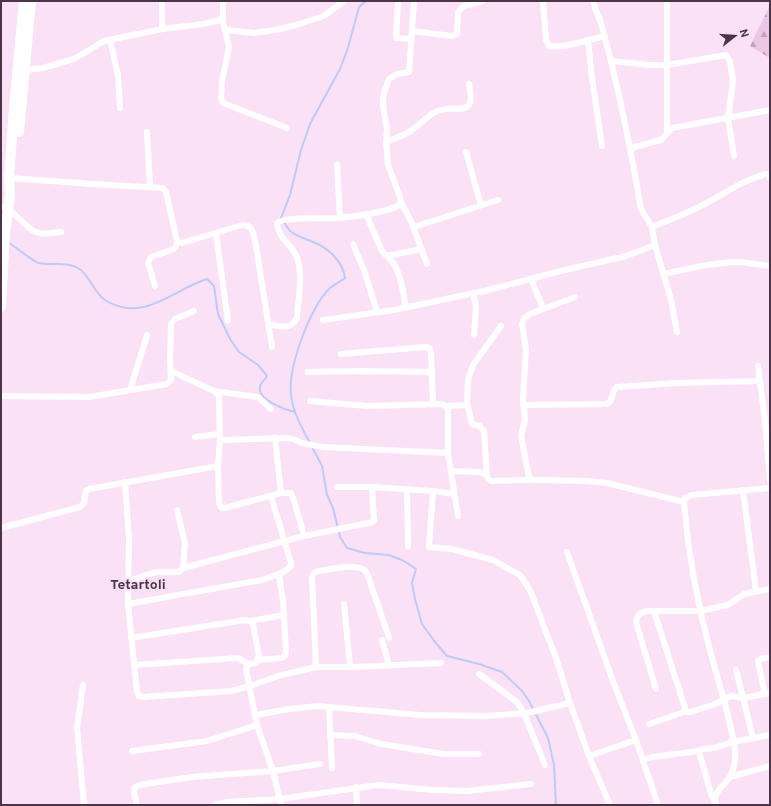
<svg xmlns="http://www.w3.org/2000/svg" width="771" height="806" font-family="Overpass,sans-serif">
<defs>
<pattern id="forest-firs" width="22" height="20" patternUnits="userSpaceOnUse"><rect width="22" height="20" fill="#edc6e5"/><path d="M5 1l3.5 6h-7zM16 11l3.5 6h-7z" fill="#c2a1bb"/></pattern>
</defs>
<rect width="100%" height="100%" fill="#fbe1f6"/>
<polygon fill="url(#forest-firs)" points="770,5 770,58 750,46"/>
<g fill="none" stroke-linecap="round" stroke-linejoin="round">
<g stroke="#becaf8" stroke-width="2">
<path d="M9 243C16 247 32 261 39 263 51 266 67 261 78 268 90 275 93 292 105 300 143 324 172 290 207 279L214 286 218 314 230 339 239 352 258 365 267 376C265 380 260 383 260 387 257 400 286 410 295 412"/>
<path d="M310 443C302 428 292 411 291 394 288 367 310 308 329 289 333 285 340 282 345 278 343 262 329 248 313 242 306 239 296 236 290 231 287 227 284 222 281 218L290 195 301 150 310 124 340 69 348 48 359 7 366 1"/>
<polyline points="312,447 322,466 327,495 333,508 340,537 347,548 365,553 389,555 404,561 416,569 412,583 415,599 422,624 435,642 447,656 479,664 502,672 522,691 529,701 548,738 554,765 556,805"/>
</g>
<g stroke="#fff" stroke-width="6">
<polyline points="162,1 162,29"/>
<polyline points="398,1 396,38 411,39"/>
<path d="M543 1 546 40 549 46C561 49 592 39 605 36"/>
<path d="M593 1C595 10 600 18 602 27 618 85 630 144 640 204L641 209 652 227 655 245 671 300 677 332"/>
<polyline points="222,18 229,47 222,81 221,99 223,103 287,128"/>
<polyline points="226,30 254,33 275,30 296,25 324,16 344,1"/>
<polyline points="412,31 452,36 457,34 458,12 464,6 483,1"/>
<polyline points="110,40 118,75 120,108"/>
<polyline points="588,40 592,78 602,146"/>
<polyline points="611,61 650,65 667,65 726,55 730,61 733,81 728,118 734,156"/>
<polyline points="25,70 43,68 74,59 104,41 162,29 203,24 220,20 223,16 223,1"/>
<polyline points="147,132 150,186"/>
<polyline points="667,133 667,1"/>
<path d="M386 142C395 138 404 136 412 130 424 122 429 112 445 109 452 108 465 111 469 105 473 100 470 89 469 84"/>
<polyline points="631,148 661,140 672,128 770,110"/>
<polyline points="466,152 481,205"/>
<polyline points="337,165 340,218"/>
<path d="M9 178 93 184 163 188 166 192 176 237 177 241 182 243 242 225C252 225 253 232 255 240L272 347"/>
<polyline points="401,202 411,221 427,264"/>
<path d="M1 206C17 211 25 230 39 233 46 235 54 232 61 232"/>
<path d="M366 214 381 249C385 256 392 259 395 266 402 278 403 294 406 307"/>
<polyline points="414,227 498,200"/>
<path d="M652 227C669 220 685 214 701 206 723 195 742 180 766 174L769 175 770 178"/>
<polyline points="216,234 228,321"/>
<polyline points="353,244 365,273 377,312"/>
<polyline points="387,256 422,249"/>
<path d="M663 274C688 269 714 262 739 262 750 263 760 265 770 266"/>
<polyline points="531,279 543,308"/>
<polyline points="155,286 148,263 151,257 174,249 176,247 177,241"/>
<polyline points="473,293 476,307 474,335"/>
<polyline points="575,297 530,314 524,318 522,324 526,349 523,398 525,420 521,436 529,477 532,480 539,480 586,481 607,483 684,502"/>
<polyline points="323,320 394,310 484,291 565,270 626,256 655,245"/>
<path d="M268 324C279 326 291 331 297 318 298 299 304 274 296 255 290 243 278 238 277 223 283 216 327 219 338 218 353 217 387 212 400 205L401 202 400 197 388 165 386 142 387 129 383 106V99L384 93 389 79 397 74 409 72 414 1"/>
<polyline points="341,354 426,347 430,349 431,353 433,403"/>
<polyline points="758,366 765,421 770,481"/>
<polyline points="308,372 361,371 432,372"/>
<polyline points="130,390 147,335"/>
<polyline points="214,391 258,397 271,409"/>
<polyline points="1,396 89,397 167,384 171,380 170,360 171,324 175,319 194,311"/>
<polyline points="310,401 367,406 441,404 446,406 448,409 448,453"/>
<polyline points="467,403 472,424 480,426 484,431 487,475 488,479 491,481 532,480"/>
<path d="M523 405 607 404C615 400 610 392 617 387L678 383 759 381"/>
<polyline points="446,406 465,405 467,403 468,380 473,365 501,326"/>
<polyline points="195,437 220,434"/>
<polyline points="275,437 281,493"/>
<polyline points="220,440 287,438 293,439 302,443 323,447 448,453 458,516"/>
<polyline points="451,471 480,472 487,475"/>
<polyline points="125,482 129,540 128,604 137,692 139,696 144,697 231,691 250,686 278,676 316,667 353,667 441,663"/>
<polyline points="372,487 433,491 454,494"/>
<polyline points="407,490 408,546"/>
<polyline points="743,490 756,591"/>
<polyline points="1,528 80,507 84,503 86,490 89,489 218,466 220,440 219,398 218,394 214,391 171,371"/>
<polyline points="304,536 373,522 374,520 372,487 337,487"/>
<polyline points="567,552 614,684 636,740 589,756"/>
<polyline points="183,568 304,536 294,500 291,493 281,493 225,508 222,508 219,504 218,466"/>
<polyline points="128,581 156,572 179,572 183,568 185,543 177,510"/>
<path d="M128 604 262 580C272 576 284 574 291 566V563L271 496"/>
<polyline points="344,604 350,667"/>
<polyline points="654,611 685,708"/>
<polyline points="250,621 284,615"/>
<polyline points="131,638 245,620 250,621 253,624 259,656 256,663 249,664 247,667 246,669 257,725 207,741 132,751"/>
<polyline points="382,640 389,665"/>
<polyline points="258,660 282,658 285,656 286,651 283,601 279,574"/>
<polyline points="134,665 238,658 249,664"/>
<path d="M316 667 312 577 314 573 318 571C330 570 360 561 367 573L389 638"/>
<polyline points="736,670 753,738"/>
<polyline points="479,674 517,702 524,713 545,765"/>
<polyline points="83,685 77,728 84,805"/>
<path d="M656 689 636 622C637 615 640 613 646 611H700L728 605 744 594 770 589"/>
<polyline points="765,694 758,661 761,659 770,657"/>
<polyline points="570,703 589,756 610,805"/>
<polyline points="329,707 332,768"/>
<polyline points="256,715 289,709 318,706 420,715 486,716 527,713 570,703 556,658 530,590 520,575 493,560 452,549 429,547 433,491"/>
<polyline points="649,724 684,712 690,712 713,705 731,696 743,698 770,693"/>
<polyline points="257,725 273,771 281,805"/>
<polyline points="330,735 355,736 381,744 444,754 479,754"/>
<polyline points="636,740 658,805"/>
<polyline points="699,751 711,794 714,800"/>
<polyline points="643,760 652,757 699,751 703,749 714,748 730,743 732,740 733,742 770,735"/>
<polyline points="730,777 770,766"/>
<polyline points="356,787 357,805"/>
<polyline points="137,805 134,793 134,788 139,785 192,777 273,771 320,764"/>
<polyline points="215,805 227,802 280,799 378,785 433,790 467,791 531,784"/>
<path d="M716 805C712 792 724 786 730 777 734 769 736 759 735 750 731 718 718 682 710 650 697 602 688 552 684 502L685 498 692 495 770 488"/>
</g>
<g stroke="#fff" stroke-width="10">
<polyline points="19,132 31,1"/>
<polyline points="1,307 5,233 10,195 9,178 14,107 24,1"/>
</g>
</g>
<g text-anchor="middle" stroke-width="3.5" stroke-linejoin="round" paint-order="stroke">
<g font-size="14" font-weight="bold" fill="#4c3347" stroke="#fbe1f6">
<text x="138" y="589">Tetartoli</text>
</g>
</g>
<rect width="771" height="806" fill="none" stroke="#4c3347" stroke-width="4"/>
<g transform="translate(735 36) rotate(73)" stroke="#fbe1f6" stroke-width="3" paint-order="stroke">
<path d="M0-3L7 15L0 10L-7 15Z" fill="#4c3347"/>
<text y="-6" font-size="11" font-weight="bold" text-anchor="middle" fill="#4c3347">N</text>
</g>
</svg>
